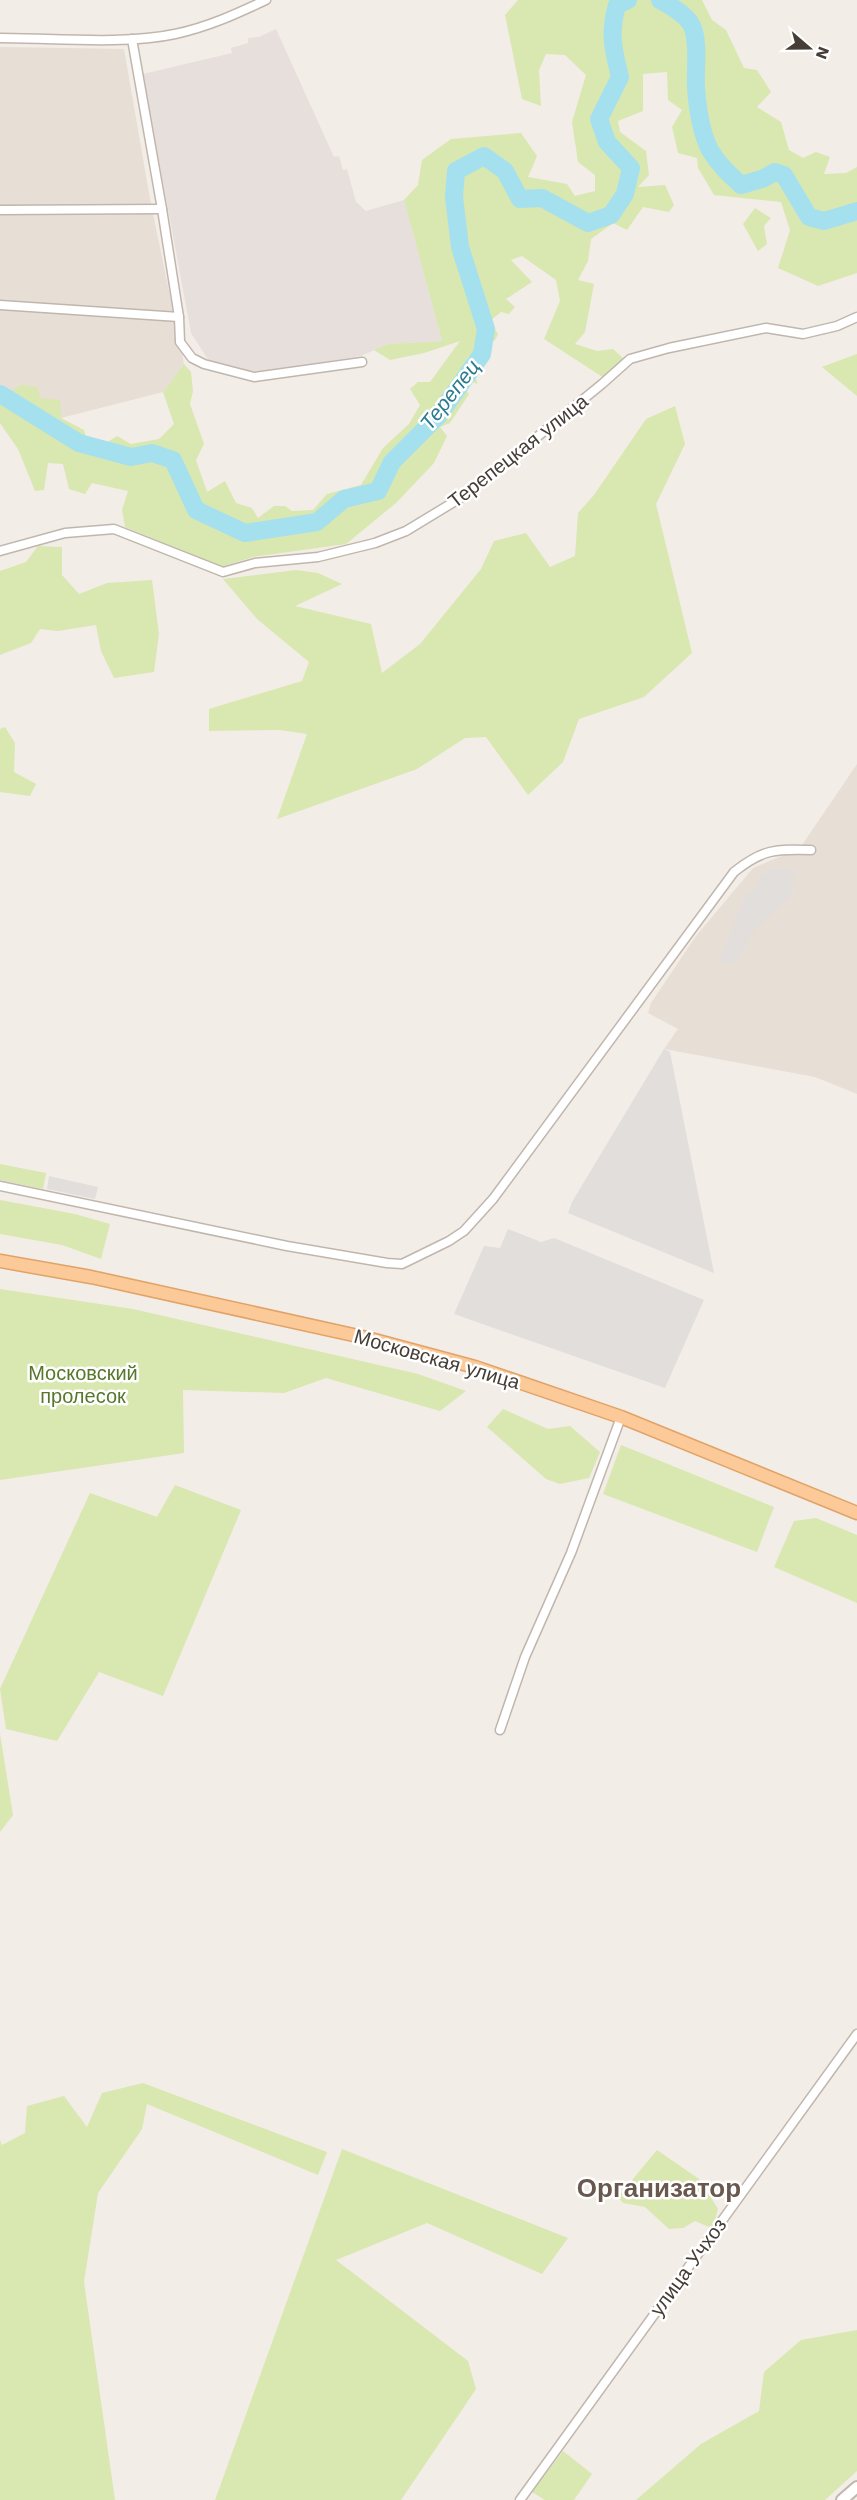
<svg xmlns="http://www.w3.org/2000/svg" width="857" height="2500" font-family="'Work Sans',sans-serif">
<rect width="100%" height="100%" fill="#f3ede7"/>
<g fill="#e7ded5">
<polygon points="0,47 124,49 150,199 184,364 163,392 61,418 0,391"/>
<polygon points="857,764 857,1094 815,1077 664,1049 678,1029 648,1013 651,1003 696,936 753,868 800,848"/>
</g>
<polygon fill="#e6dfdc" points="276,29 334,157 339,156 343,170 347,169 356,202 366,211 404,200 442,341 388,344 361,356 254,373 209,361 191,333 143,74 232,53 231,48 248,43 248,38 259,37"/>
<g fill="#d9e7b1">
<polygon points="518,0 702,0 712,20 726,30 744,68 757,70 771,92 757,107 781,122 789,150 803,158 816,152 830,157 824,174 846,173 857,167 857,273 818,286 778,268 790,230 781,202 714,195 698,168 697,158 678,153 672,127 682,110 668,100 667,72 643,74 643,111 618,121 620,132 646,151 649,175 638,187 665,185 674,205 669,212 643,207 627,230 613,223 591,239 588,261 578,280 594,284 585,332 575,344 597,351 613,349 624,359 604,378 544,339 560,301 556,280 522,256 511,260 532,282 506,299 515,307 509,314 501,312 490,321 498,334 495,340 467,358 478,384 456,376 469,394 450,423 440,427 447,436 434,463 396,503 346,544 253,557 221,567 125,527 122,510 128,491 92,483 85,494 69,489 63,464 48,463 44,490 35,491 18,449 0,423 0,400 20,385 37,387 40,398 60,400 61,418 84,430 86,437 106,443 117,436 131,444 159,439 174,424 163,392 184,364 191,372 193,391 190,404 204,444 196,460 207,492 225,481 236,503 252,508 258,518 274,506 285,506 292,511 313,510 327,494 361,485 383,448 409,424 420,405 410,389 418,382 430,382 460,341 424,353 390,360 374,350 388,344 442,341 404,200 418,185 422,160 451,139 521,133 537,156 528,177 567,184 575,196 595,191 595,175 578,162 572,122 586,75 565,55 546,54 539,70 541,106 522,99 505,15"/>
<polygon points="755,208 771,218 764,226 767,244 758,251 743,224"/>
<polygon points="857,354 857,396 822,367"/>
<polygon points="675,406 685,444 656,504 692,653 644,697 579,719 563,762 528,795 486,737 465,738 417,769 277,819 307,734 280,730 209,731 209,709 302,681 309,662 257,619 223,579 296,570 318,573 342,584 295,606 371,624 382,673 420,644 481,569 494,541 526,533 550,567 575,556 578,513 594,495 646,419"/>
<polygon points="38,546 62,547 62,575 79,594 107,583 152,580 159,634 154,672 114,678 101,651 96,625 58,631 40,629 31,643 0,655 0,571 26,562"/>
<polygon points="5,727 15,743 14,772 36,784 30,796 0,792 0,729"/>
<polygon points="0,1164 46,1173 43,1189 0,1180"/>
<polygon points="0,1200 75,1214 110,1224 101,1259 62,1245 0,1234"/>
<polygon points="0,1289 133,1309 418,1374 466,1391 440,1411 326,1378 284,1393 183,1390 184,1453 0,1480"/>
<polygon points="503,1409 548,1429 570,1426 600,1452 589,1478 560,1484 546,1479 487,1427"/>
<polygon points="621,1445 774,1507 757,1552 603,1494"/>
<polygon points="175,1485 241,1510 163,1696 99,1672 57,1741 6,1729 0,1689 90,1493 157,1517"/>
<polygon points="816,1518 857,1535 857,1603 774,1567 794,1521"/>
<polygon points="0,1734 13,1815 0,1832"/>
<polygon points="143,2083 327,2152 318,2175 147,2104 142,2129 98,2193 84,2282 115,2500 0,2500 0,2140 2,2145 25,2133 27,2106 64,2096 87,2127 102,2093"/>
<polygon points="342,2149 568,2238 542,2274 427,2223 336,2260 468,2361 476,2389 401,2500 215,2500"/>
<polygon points="657,2150 699,2179 718,2209 714,2223 709,2227 695,2221 683,2228 669,2229 645,2207 623,2203 618,2197"/>
<polygon points="857,2330 857,2471 825,2500 636,2500 701,2444 759,2411 764,2372 801,2340"/>
<polygon points="563,2451 592,2474 574,2500 545,2500 532,2492"/>
</g>
<g fill="#e1dedc">
<polygon points="779,868 795,870 795,887 789,898 755,930 735,964 719,961 747,891 755,892 761,877 770,870"/>
<polygon points="664,1049 670,1052 714,1273 568,1213 572,1202"/>
<polygon points="49,1176 98,1187 95,1199 47,1189"/>
<polygon points="508,1229 541,1242 554,1238 704,1300 665,1388 454,1314 484,1246 500,1248"/>
</g>
<g fill="none" stroke-linecap="round" stroke-linejoin="round">
<g stroke="#a5e0ef" stroke-width="18">
<path d="M660 0C671 6 687 15 692 26 698 39 696 59 696 73 695 94 700 132 710 150 718 164 729 174 741 185L762 179 775 172 784 175 809 217 824 221 857 211"/>
<path d="M0 394 79 443 131 457 152 453 173 460 196 510 245 533 317 522 344 499 378 491 392 462 438 416 482 354 486 329 460 247 454 197 456 171 484 156 505 171 520 199 542 198 588 223 611 215 625 194 631 168 607 142 599 119 620 77C613 49 609 33 617 5L628 0"/>
</g>
<defs>
<g id="minor">
<path d="M0 38C53 38 124 45 175 34 208 27 236 14 266 0"/>
<polyline points="132,39 162,209 179,317 180,342 192,358 204,364 254,377 362,362"/>
<polyline points="0,210 162,209"/>
<polyline points="0,305 179,317"/>
<polyline points="0,551 65,533 114,529 223,572 255,563 318,557 375,543 406,531 467,494 602,384 630,359 669,348 766,328 803,334 837,326 857,317"/>
<path d="M0 1186 287 1246 387 1263 402 1264 449 1241 464 1231 493 1199 734 872C763 849 775 849 811 850"/>
<polyline points="500,1730 525,1657 571,1553 621,1417"/>
<polyline points="520,2500 857,2034"/>
</g>
<polyline id="tertiary" points="842,2500 857,2487"/>
<polyline id="primary" points="0,1261 91,1277 367,1338 475,1367 621,1417 857,1513"/>
</defs>
<use href="#minor" stroke="#c1b6ad" stroke-width="11"/>
<use href="#tertiary" stroke="#c1b6ad" stroke-width="14"/>
<use href="#primary" stroke="#e1a367" stroke-width="15"/>
<use href="#minor" stroke="#fff" stroke-width="8"/>
<use href="#tertiary" stroke="#fff" stroke-width="10"/>
<use href="#primary" stroke="#fcca98" stroke-width="12"/>
</g>
<g text-anchor="middle" stroke-width="5" stroke-linejoin="round" paint-order="stroke">
<g font-size="20" fill="#463d36" stroke="#fff">
<text transform="translate(518 451) rotate(-38)" y="7">Терепецкая улица</text>
<text transform="translate(437 1359) rotate(16)" y="7">Московская улица</text>
<text transform="translate(688 2267) rotate(-54)" y="7">улица Учхоз</text>
</g>
<g font-size="20" fill="#57772b" stroke="#fff">
<text x="83" y="1380">Московский<tspan x="83" dy="23">пролесок</tspan></text>
</g>
<g font-size="21" font-style="italic" fill="#2b7b90" stroke="#fff">
<text transform="translate(450 395) rotate(-52)" y="7">Терепец</text>
</g>
<g font-size="26" font-weight="bold" fill="#69584e" stroke="#fff">
<text x="659" y="2197">Организатор</text>
</g>
</g>
<g transform="translate(809 48) rotate(110)" stroke="#ffffff" stroke-width="4.5" paint-order="stroke">
<path d="M0-4.5L10 22L0 15L-10 22Z" fill="#463d36"/>
<text y="-9" font-size="16" font-weight="bold" text-anchor="middle" fill="#463d36">N</text>
</g>
</svg>
